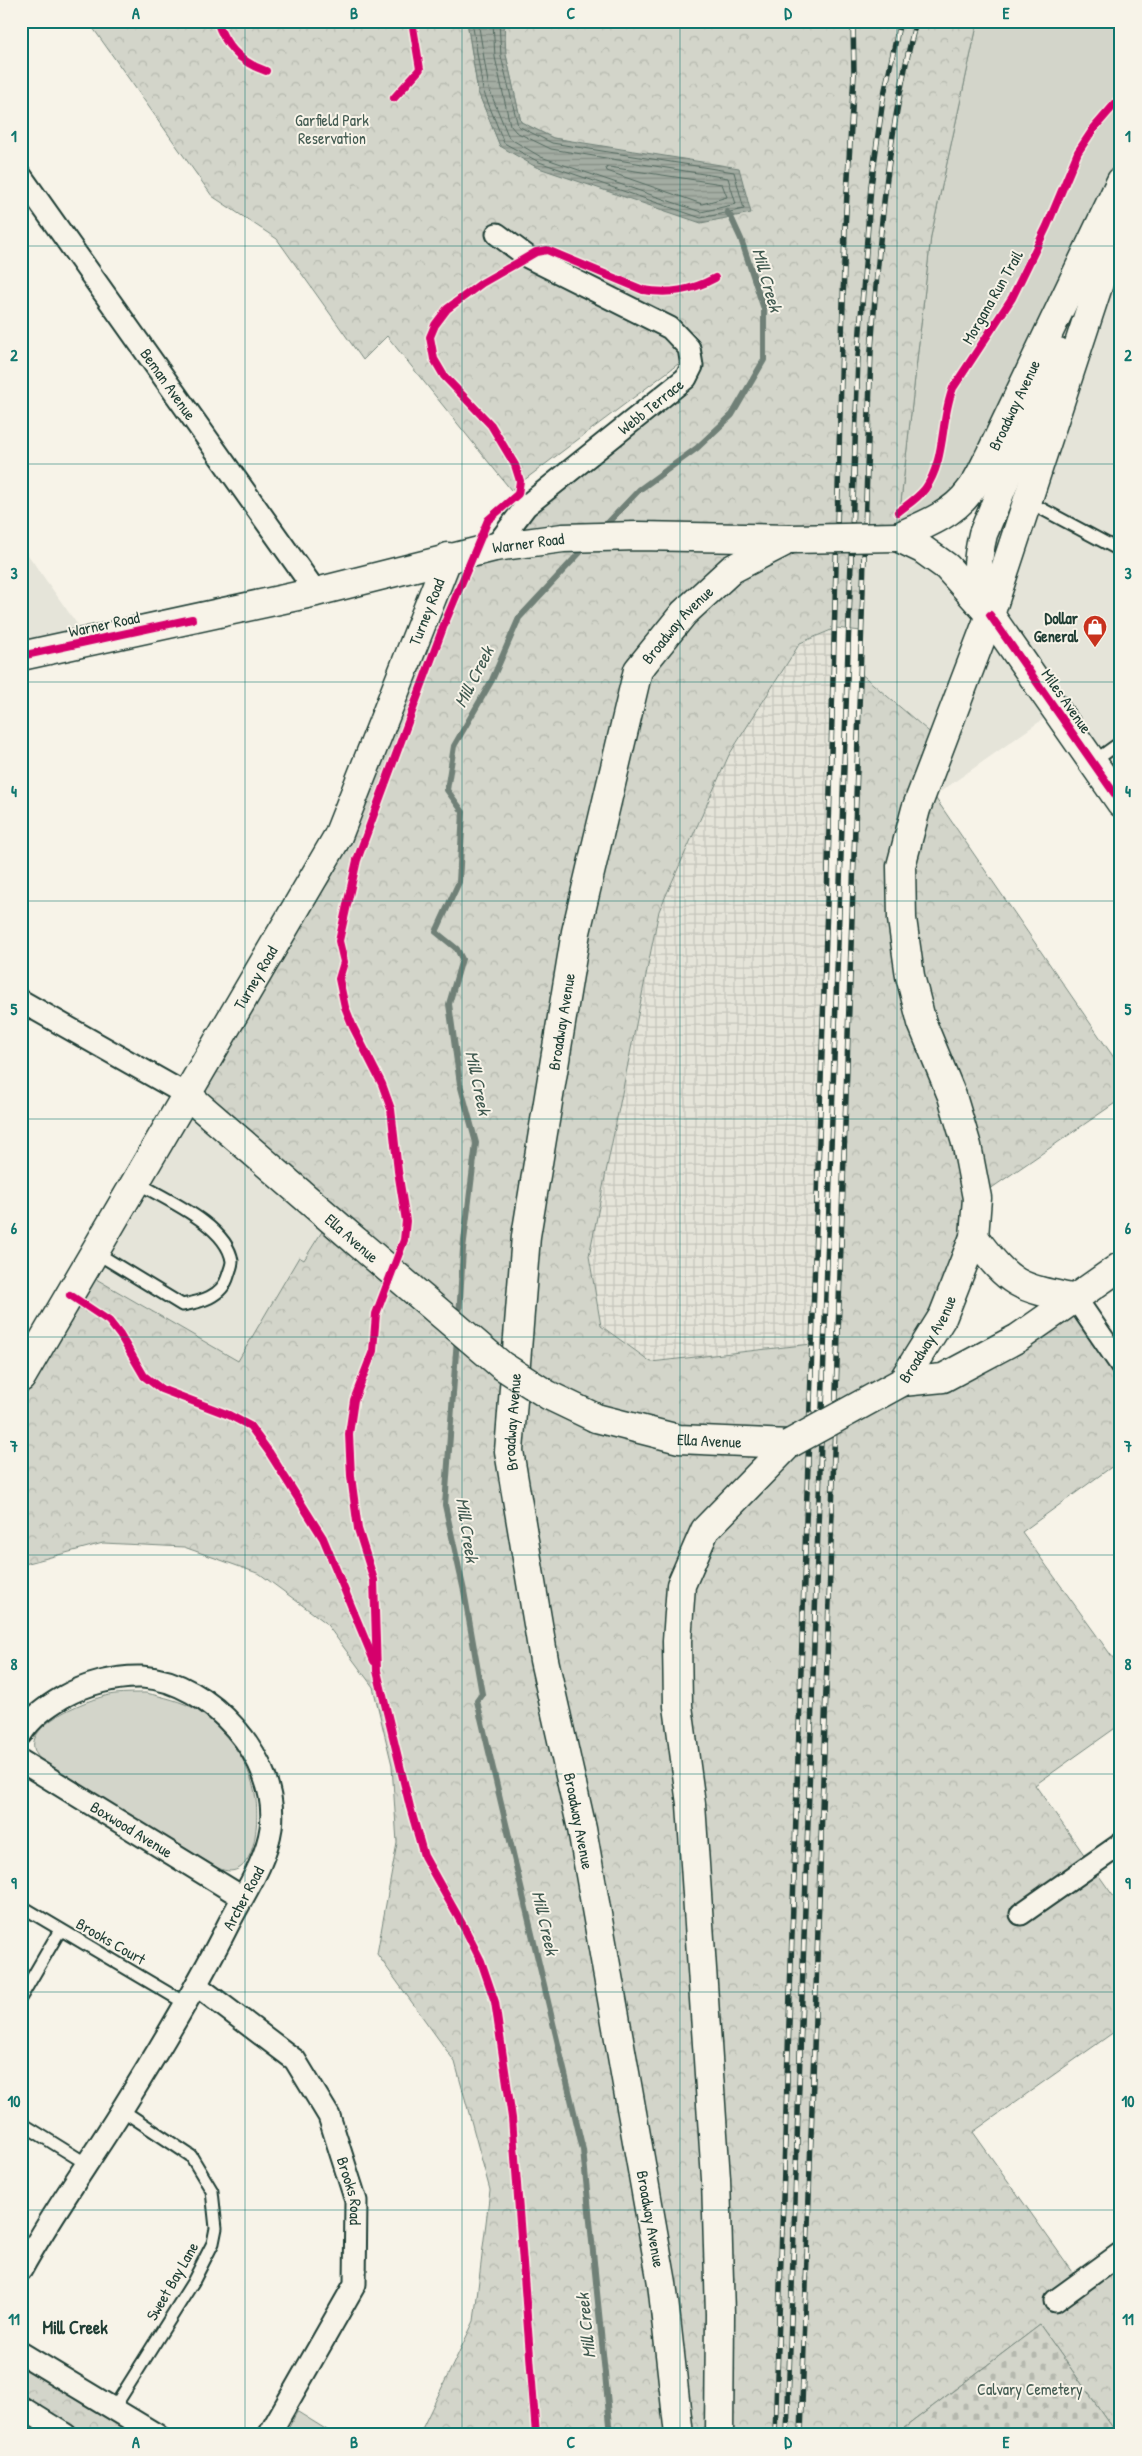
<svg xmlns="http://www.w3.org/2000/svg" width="1142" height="2456" font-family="'Patrick Hand',sans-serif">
<defs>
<pattern id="industrial-grid" width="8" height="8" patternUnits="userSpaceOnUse" patternTransform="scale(1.25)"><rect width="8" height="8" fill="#e5e4d9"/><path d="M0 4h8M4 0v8" fill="none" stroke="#c4c4bb"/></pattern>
<pattern id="forest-crowns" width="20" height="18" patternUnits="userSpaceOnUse" patternTransform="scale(1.25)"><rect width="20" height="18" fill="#d3d5ca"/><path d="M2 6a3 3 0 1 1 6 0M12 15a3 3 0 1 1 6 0" fill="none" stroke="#b5b8ae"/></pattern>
<pattern id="cemetery-stones" width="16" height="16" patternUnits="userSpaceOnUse" patternTransform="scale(1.25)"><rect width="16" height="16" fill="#d3d5ca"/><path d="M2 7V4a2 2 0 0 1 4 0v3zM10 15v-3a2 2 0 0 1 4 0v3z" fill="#b5b8ae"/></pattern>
<pattern id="water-rules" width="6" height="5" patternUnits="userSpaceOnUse" patternTransform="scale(1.25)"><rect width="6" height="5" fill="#a4ada3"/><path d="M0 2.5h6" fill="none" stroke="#858e86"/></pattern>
</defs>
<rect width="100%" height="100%" fill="#f7f3e8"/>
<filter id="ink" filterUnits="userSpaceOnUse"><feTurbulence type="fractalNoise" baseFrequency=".02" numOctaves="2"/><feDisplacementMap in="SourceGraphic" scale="10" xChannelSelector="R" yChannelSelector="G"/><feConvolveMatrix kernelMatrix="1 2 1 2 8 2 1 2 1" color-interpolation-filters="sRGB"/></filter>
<g filter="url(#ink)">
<g fill="#e5e4d9">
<polygon points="1121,216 1121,803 1056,710 916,809 941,742 860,673 864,538 897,537 990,615"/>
<polygon points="21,545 89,641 21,656"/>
<polygon points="187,1095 331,1219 238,1361 84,1272"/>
</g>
<polygon fill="url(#industrial-grid)" points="836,628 809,1433 812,1344 651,1362 601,1326 589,1256 659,912 729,755 800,643"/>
<g fill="#d3d5ca" stroke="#79897f">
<polygon points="978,21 1121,21 1121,181 969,492 897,537 931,236"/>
<path d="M146 1693C163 1697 182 1701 197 1710 217 1724 239 1748 248 1771 252 1780 255 1791 256 1800 259 1823 255 1885 218 1868L48 1767C42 1762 36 1756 34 1748 28 1721 96 1696 115 1694 125 1693 136 1693 146 1693Z"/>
<polygon points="297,2412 298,2412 335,2435 285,2435"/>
</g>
<g fill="url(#forest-crowns)" stroke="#79897f">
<polygon points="88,21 467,21 478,92 500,146 597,146 553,138 521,122 506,55 504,21 978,21 931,236 897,537 864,538 861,631 836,628 800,643 729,755 659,911 589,1256 601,1326 651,1362 812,1344 809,1432 834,1421 860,673 941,742 934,796 1121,1068 1121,1099 977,1198 903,1382 1076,1299 1121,1365 1121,1460 1022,1532 1121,1669 1121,1724 1035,1785 1121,1907 1121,2027 973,2132 1080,2282 1121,2253 1121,2435 1118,2435 1040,2325 895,2435 419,2435 474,2321 490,2190 455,2062 377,1954 397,1843 392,1765 373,1687 325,1622 260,1574 184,1547 103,1543 21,1565 21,1379 84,1272 238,1361 299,1257 304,1260 330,1219 187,1095 338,836 448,557 495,547 686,378 690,355 511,490 387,336 363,360 277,239 212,196"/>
<polygon points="21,2357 150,2435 86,2435 21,2396"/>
</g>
<polygon fill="url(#cemetery-stones)" stroke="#79897f" points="1040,2325 1118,2435 895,2435"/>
<polygon fill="url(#water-rules)" stroke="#6f8077" points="467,21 504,21 506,55 521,122 553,138 739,168 751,213 701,223 536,167 500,146 478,92"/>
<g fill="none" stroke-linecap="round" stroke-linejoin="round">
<g stroke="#546a60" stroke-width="1">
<polyline points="472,21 483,90 504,143 539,162 701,218 744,209 734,172 552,143 518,126 501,56 499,21"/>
<polyline points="478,21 489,89 509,138 541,157 701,212 736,204 728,178 551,149 516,132 510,125 495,57 493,21"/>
<polygon points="609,167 722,184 727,197 702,204 607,171 606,168"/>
</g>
<g stroke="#6f8077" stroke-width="6">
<polyline points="602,529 639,490 697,448 732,415 764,360 764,309 741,239 731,217 727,212"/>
<polyline points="459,1318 463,1249 476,1143 460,1084 449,1004 462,959 457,949 436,932 459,882 463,812 447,790 454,746 492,680 519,618 587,545"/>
<polyline points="457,1338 445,1505 464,1591 482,1694 477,1701 583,2150 611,2435"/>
</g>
<defs>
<g id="service">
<polyline points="1027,501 1121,551"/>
<polyline points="1093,762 1121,742"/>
<path d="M95 1252 182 1305C200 1302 222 1297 228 1276 229 1272 232 1266 232 1261 227 1225 165 1199 136 1182"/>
<polyline points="21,1906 185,2003"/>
<polyline points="21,1997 60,1930"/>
<polyline points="21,2123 87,2164"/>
<polyline points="114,2408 193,2282 213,2243 216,2228 212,2191 191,2156 122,2110"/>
</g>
<g id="minor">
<path id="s1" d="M21 176 316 592"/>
<path id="s2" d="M495 547 526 506 686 378 692 366 689 348 670 328 528 257 497 234"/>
<polyline points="21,1001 187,1095"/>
<polyline points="1076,1299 1121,1365"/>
<path d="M21 1734C32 1717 46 1707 63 1697 86 1684 116 1676 142 1677 210 1681 280 1759 271 1828 266 1862 245 1892 229 1923 197 1987 159 2050 121 2111 88 2164 51 2215 21 2270"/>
<path id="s3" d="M21 1761 242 1897"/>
<polyline points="1021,1914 1121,1844"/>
<path id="s4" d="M196 1985 295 2060 329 2116 356 2201 355 2284 269 2435"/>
<polyline points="1055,2301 1121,2253"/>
<polyline points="21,2353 157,2435"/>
<polyline points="21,2407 66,2435"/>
</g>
<g id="secondary">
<path id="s5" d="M21 656 316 592 495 547 563 538 638 536 790 539"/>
<polyline points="187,1095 357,1242"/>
<path id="s6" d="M21 1378 338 836 448 557"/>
<path id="s7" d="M596 1418 679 1439 789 1444"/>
</g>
<g id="primary">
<path id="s8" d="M897 537C922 526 952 515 969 492 979 480 985 464 992 451L1121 181"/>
<polyline points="897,537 922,549 947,567 990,615 1121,803"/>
<path d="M990 615C977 580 974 571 983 534L1058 352"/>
<path d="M974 1237C1011 1286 1017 1287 1076 1299"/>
<path id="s9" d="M902 1382 943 1316 974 1237 977 1198 967 1146 952 1096 922 1023 910 976 902 919 901 866 916 809 990 615 1121 216"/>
<polyline points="902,1382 943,1378 1018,1338 1121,1266"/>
<path id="s10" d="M679 2435 662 2283 582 1829 544 1660 509 1451 526 1236 576 932 638 670 684 613 732 569 790 539"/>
<polyline points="719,2435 720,2314 716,2179 691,1804 678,1706 677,1641 681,1585 705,1530 789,1444"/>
</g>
</defs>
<use href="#service" stroke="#1f3d34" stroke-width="15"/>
<use href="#minor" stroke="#1f3d34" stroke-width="25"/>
<use href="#secondary" stroke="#1f3d34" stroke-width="31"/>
<use href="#primary" stroke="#1f3d34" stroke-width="31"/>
<use href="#service" stroke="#f7f3e8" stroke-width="11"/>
<use href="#minor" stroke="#f7f3e8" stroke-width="21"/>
<use href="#secondary" stroke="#f7f3e8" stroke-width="28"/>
<use href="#primary" stroke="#f7f3e8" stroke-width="28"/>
<defs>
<g id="rail">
<polyline points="775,2435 827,904 845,228 854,75 853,21"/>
<polyline points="787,2435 858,357 871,186 883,99 900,21"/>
<path d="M801 2435 871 351C879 240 888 129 916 21"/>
</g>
</defs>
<use href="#rail" stroke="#1f3d34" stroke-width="5.5"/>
<use href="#rail" stroke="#f7f3e8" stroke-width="4" stroke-dasharray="11" stroke-linecap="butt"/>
<defs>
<polyline id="secondary-bridge" points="357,1242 501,1365 548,1395 596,1418"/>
<g id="primary-bridge">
<polyline points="790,539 897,537"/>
<polyline points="789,1444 902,1382"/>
</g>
</defs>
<use href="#secondary-bridge" stroke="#1f3d34" stroke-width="31" stroke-linecap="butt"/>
<use href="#primary-bridge" stroke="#1f3d34" stroke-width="31" stroke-linecap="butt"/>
<use href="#secondary-bridge" stroke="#f7f3e8" stroke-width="28"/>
<use href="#primary-bridge" stroke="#f7f3e8" stroke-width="28"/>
<defs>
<g id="cycleway">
<path d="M217 21C225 46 242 63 266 71"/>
<polyline points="394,98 420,69 412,21"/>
<path d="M898 512C907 505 918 498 925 489 946 460 940 420 953 388L1012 298 1047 226 1078 152 1094 128 1121 97"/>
<polyline points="990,615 1121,803"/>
<polyline points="21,656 192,619"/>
<polyline points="70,1295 109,1321 120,1335 144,1376 161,1389 229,1415 250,1426 269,1452 323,1538 374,1661"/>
<path d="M536 2435 512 2118 495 2002 481 1961 466 1931 424 1856 410 1807 377 1671 374 1580 358 1529 351 1476 349 1434 354 1400 373 1351 376 1314 404 1240 406 1221 398 1171 391 1109 382 1084 353 1027 345 1007 339 979 344 962 339 941 357 860 444 625 488 520 518 494 520 481 515 465 491 425 444 376 434 359 430 337 435 325 447 309 482 283 519 262 536 252 547 250 643 290C669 294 691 291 715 278"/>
</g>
</defs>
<use href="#cycleway" stroke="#f7f3e8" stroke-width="11"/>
<use href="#cycleway" stroke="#d6006c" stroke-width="8"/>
</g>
</g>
<path fill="none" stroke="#0f766e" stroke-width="1" stroke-opacity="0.55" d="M245 21V2435M462 21V2435M680 21V2435M897 21V2435M21 246H1121M21 464H1121M21 682H1121M21 901H1121M21 1119H1121M21 1337H1121M21 1555H1121M21 1774H1121M21 1992H1121M21 2210H1121"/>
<defs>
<symbol id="shop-pin" viewBox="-11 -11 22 30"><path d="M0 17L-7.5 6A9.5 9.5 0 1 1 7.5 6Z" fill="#c8321e" stroke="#f7f3e8"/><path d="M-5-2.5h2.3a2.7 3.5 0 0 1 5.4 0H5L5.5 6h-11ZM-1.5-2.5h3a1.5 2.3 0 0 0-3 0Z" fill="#fff"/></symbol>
</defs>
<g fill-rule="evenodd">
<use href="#shop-pin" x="1081" y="613" width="28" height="38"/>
</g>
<g text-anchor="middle" stroke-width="4" stroke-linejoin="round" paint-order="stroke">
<g font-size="16" fill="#435b52" stroke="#f7f3e8">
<text x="332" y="126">Garfield Park<tspan x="332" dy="18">Reservation</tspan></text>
<text x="1030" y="2395">Calvary Cemetery</text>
</g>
<g font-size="16" fill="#1f3d34" stroke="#f7f3e8">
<text transform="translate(992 297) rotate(-60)" y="6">Morgana Run Trail</text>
<text dy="6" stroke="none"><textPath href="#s1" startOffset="255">Beman Avenue</textPath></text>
<text dy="6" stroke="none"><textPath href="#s8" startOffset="184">Broadway Avenue</textPath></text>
<text dy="6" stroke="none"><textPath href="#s2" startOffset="211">Webb Terrace</textPath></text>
<text dy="6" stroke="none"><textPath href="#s5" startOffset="520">Warner Road</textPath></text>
<text dy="6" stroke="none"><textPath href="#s6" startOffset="869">Turney Road</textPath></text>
<text transform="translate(104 624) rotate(-12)" y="6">Warner Road</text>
<text dy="6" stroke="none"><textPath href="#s10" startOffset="1852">Broadway Avenue</textPath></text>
<text transform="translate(1067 701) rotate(55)" y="6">Miles Avenue</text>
<text dy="6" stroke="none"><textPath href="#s6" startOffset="464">Turney Road</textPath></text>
<text dy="6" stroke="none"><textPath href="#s10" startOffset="1432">Broadway Avenue</textPath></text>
<text transform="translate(352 1238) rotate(41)" y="6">Ella Avenue</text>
<text dy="6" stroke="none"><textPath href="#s9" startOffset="50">Broadway Avenue</textPath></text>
<text dy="6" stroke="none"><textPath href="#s10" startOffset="1028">Broadway Avenue</textPath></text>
<text dy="6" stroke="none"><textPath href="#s7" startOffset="116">Ella Avenue</textPath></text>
<text transform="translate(579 1821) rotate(79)" y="6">Broadway Avenue</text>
<text dy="6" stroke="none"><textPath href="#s3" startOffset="130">Boxwood Avenue</textPath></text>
<text transform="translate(243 1898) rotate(-62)" y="6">Archer Road</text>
<text transform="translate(111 1941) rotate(30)" y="6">Brooks Court</text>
<text dy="6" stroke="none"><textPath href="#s4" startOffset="268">Brooks Road</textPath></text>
<text transform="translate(651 2219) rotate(80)" y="6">Broadway Avenue</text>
<text transform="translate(172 2281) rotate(-60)" y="6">Sweet Bay Lane</text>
</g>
<g font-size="16" font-weight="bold" fill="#1f3d34" stroke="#f7f3e8" text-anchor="end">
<text x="1078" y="624">Dollar<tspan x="1078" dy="18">General</tspan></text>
</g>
<g font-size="18" font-style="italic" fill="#405950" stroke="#f7f3e8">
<text transform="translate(767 280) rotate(74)" y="6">Mill Creek</text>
<text transform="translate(474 677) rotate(-63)" y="6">Mill Creek</text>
<text transform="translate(478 1083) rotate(78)" y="6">Mill Creek</text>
<text transform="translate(467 1530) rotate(81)" y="6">Mill Creek</text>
<text transform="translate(545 1923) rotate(77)" y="6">Mill Creek</text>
<text transform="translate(586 2326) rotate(-96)" y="6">Mill Creek</text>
</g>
<g font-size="18" font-weight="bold" fill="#1f3d34" stroke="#f7f3e8">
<text x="75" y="2334">Mill Creek</text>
</g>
</g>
<rect width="1142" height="2456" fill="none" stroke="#f7f3e8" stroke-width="55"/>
<rect x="28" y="28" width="1086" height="2400" fill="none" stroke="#0f766e" stroke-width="2"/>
<g font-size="16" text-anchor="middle" font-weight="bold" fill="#0f766e">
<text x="136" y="19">A</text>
<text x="354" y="19">B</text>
<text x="571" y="19">C</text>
<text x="788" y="19">D</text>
<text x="1006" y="19">E</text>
<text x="14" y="142">1</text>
<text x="1128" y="142">1</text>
<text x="14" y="361">2</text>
<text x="1128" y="361">2</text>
<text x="14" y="579">3</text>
<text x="1128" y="579">3</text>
<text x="14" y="797">4</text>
<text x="1128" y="797">4</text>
<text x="14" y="1015">5</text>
<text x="1128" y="1015">5</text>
<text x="14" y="1234">6</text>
<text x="1128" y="1234">6</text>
<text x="14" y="1452">7</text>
<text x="1128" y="1452">7</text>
<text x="14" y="1670">8</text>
<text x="1128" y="1670">8</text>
<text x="14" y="1889">9</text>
<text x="1128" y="1889">9</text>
<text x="14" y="2107">10</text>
<text x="1128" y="2107">10</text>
<text x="14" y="2325">11</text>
<text x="1128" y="2325">11</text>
<text x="136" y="2448">A</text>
<text x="354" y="2448">B</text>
<text x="571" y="2448">C</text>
<text x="788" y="2448">D</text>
<text x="1006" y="2448">E</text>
</g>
</svg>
